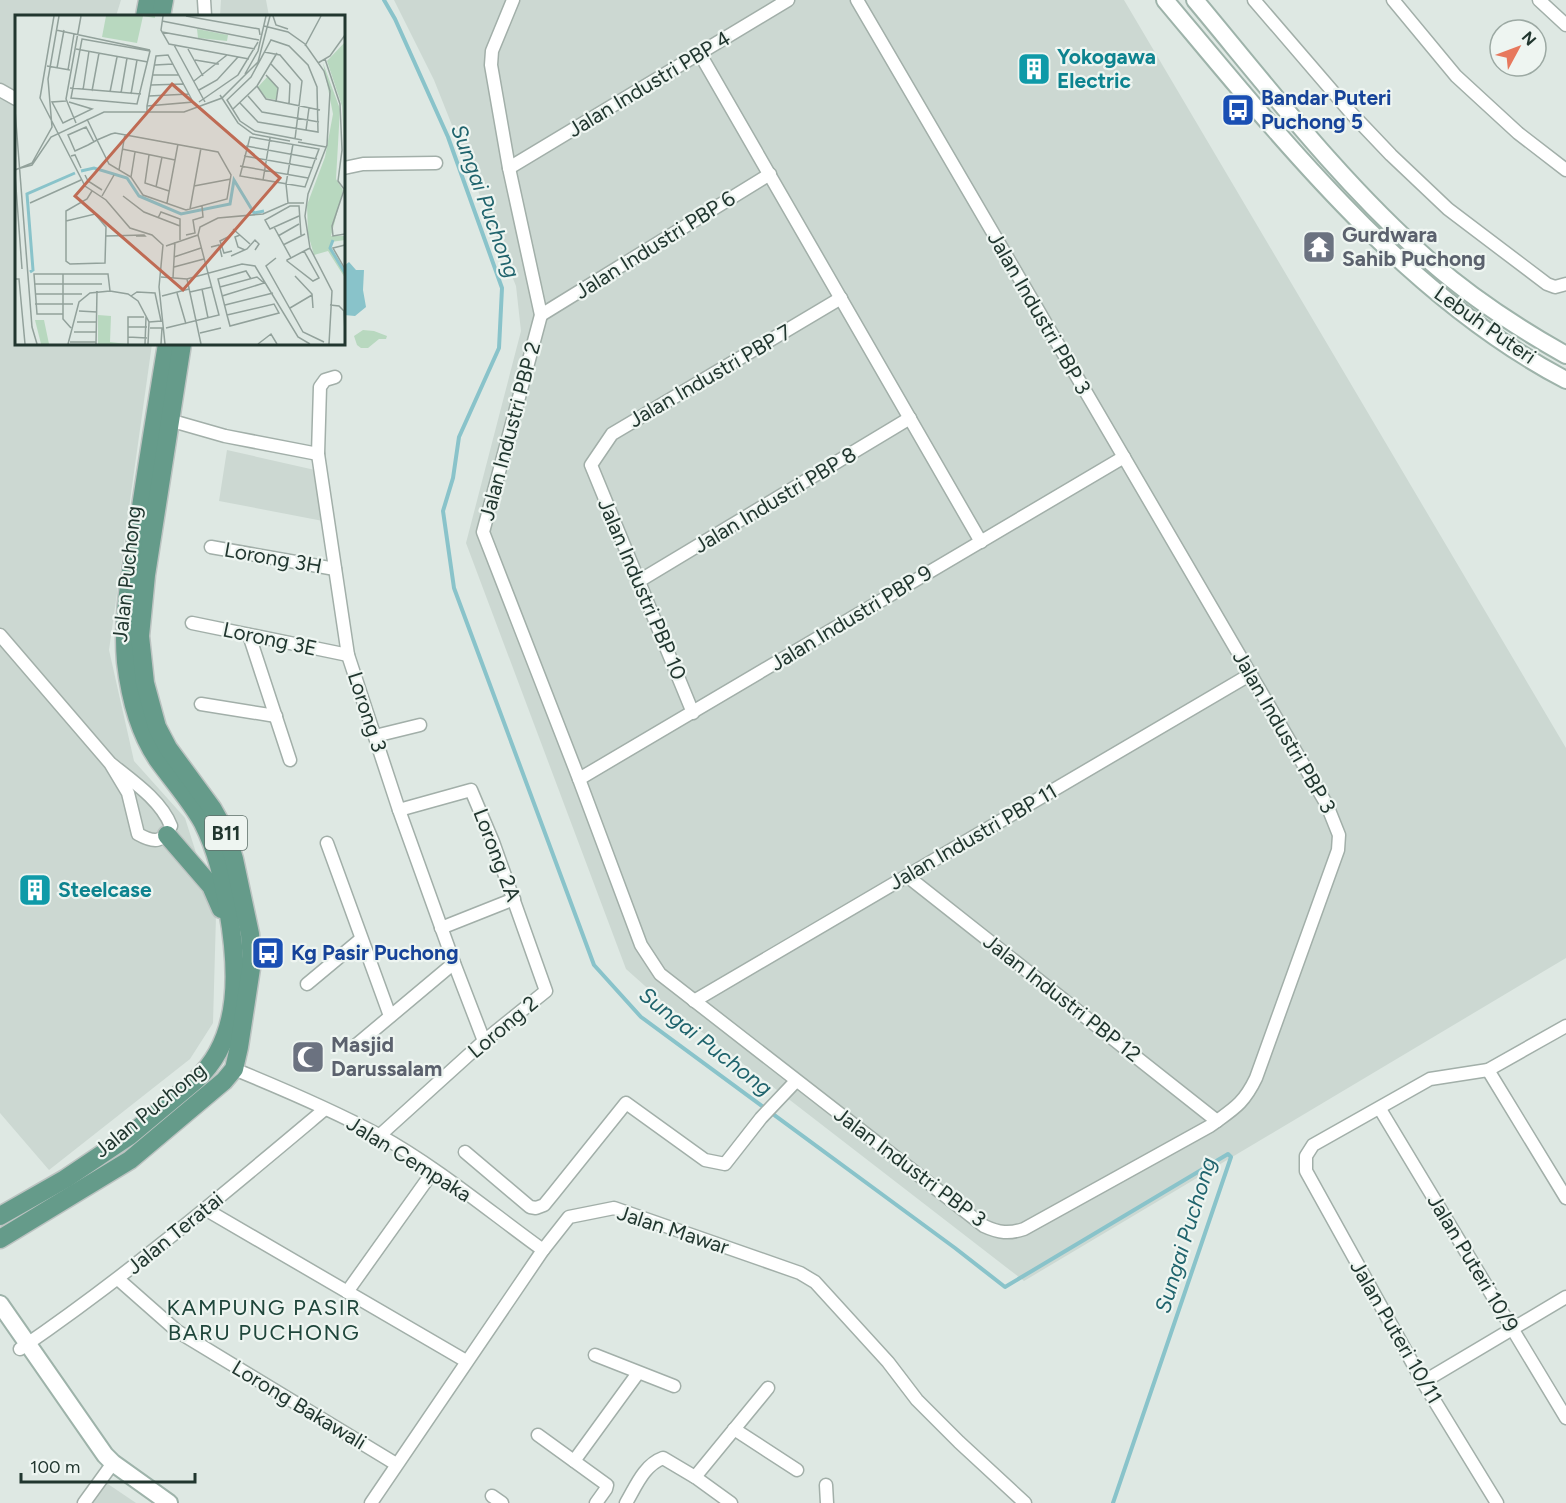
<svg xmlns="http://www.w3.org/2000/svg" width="1566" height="1503" font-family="Figtree,sans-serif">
<rect width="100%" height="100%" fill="#dee8e3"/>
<g fill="#ccd8d2">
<polygon points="0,0 121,0 116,16 16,16 16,344 152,344 109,650 134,761 185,818 216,916 213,1023 190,1059 49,1170 0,1113"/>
<polygon points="221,0 266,0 269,16 220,16"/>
<polygon points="394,0 1124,0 1566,748 1566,958 1024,1281 663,1002 626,969 466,543 521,331 516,286 434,80"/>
<polygon points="227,450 315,470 323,521 219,501"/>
<polygon points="105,1482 136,1503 90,1503"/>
</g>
<polygon fill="#b8d8bf" points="363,330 374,331 387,336 386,339 379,339 368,348 361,348 357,345 354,336"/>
<polygon fill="#89c3ca" points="349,262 356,270 364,270 363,290 366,307 355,316 344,315 344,266"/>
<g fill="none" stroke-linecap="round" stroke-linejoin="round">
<polyline stroke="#89c3ca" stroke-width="4" points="384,0 395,19 448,137 502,288 499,348 459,437 453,478 443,511 454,588 594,965 641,1017 955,1248 1005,1287 1228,1154 1231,1157 1113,1503"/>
<defs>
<g id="street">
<polyline points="204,0 205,16"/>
<path d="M513 0 492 51 491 65 509 168 541 315 483 532 579 779 641 945 660 974 984 1226C999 1233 1009 1234 1024 1229L1210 1126C1233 1109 1243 1105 1256 1078L1338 850 1339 835 1327 805 857 0"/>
<polyline points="1254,0 1352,114 1391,155 1448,209 1547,284 1555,287 1566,284"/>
<polyline points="1393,0 1456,76 1518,133 1566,170"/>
<polyline points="1539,0 1566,25"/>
<polyline points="700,54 981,542"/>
<polyline points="0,90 16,99"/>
<polyline points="344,168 363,164 436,163"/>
<polyline points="509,168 788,0"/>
<polyline points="541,315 770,174"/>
<polyline points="335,377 325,380 320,387 318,454 348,655 399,810 454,963 484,1041"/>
<polyline points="169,420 225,436 318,454"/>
<polyline points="211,547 335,569"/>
<polyline points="639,581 910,418"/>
<polyline points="192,623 348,655"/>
<path d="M0 635 110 763 128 793 138 834C154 843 163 843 171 826 161 800 131 780 110 763"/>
<polyline points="249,635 290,760"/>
<polyline points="201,704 276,716"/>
<polyline points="693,713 591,465 612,434 841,298"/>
<polyline points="375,736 420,725"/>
<polyline points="579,779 1124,457"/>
<polyline points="327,843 390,1016"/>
<polyline points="907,876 1217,1121"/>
<polyline points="441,928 514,899"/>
<polyline points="307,984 361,939"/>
<polyline points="694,1001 1251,674"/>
<polyline points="355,1046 454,963"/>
<path d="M234 1069C283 1089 332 1110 379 1135 437 1167 489 1211 543 1250"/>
<polyline points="1488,1070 1566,1198"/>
<polyline points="1380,1109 1566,1418"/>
<polyline points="379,1136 484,1041 546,991 493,842 471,790 399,810"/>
<polyline points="465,1152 530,1207 536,1208 544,1205 553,1194 626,1103 705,1160 725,1164 761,1118 796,1081"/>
<polyline points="205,1209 466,1361"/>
<polyline points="118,1279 177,1331 396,1464"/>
<polyline points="347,1292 434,1170"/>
<path d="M20 1349C127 1276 226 1192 325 1109"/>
<polyline points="595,1355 674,1386"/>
<polyline points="1423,1382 1566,1297"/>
<polyline points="734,1429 797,1470"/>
<polyline points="538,1435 607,1485 606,1489 596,1503"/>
<polyline points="574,1461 638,1373"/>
<polyline points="695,1477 768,1388"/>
<polyline points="826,1485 827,1503"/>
<polyline points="492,1496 502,1503"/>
<polyline points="84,1503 113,1463"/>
<polyline points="371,1503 543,1250 569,1217 614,1208 800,1273 815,1282 888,1362 917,1400 959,1442 1025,1503"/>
<path d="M626 1503C636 1486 644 1465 663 1458L695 1477 731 1503"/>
<polyline points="1497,1503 1423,1382 1306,1171 1306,1156 1313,1145 1430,1079 1488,1070 1566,1026"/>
</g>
<g id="secondary">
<path d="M1165 0C1280 137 1405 296 1566 380"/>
<path d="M1195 0C1270 90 1342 184 1431 262 1472 298 1518 328 1566 355"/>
<polyline points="0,1304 105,1455 113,1463 169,1503"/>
</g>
<g id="primary">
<polyline points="145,16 148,0"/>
<polyline points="161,16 164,0"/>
<polyline points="167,835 211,886 221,909"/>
<path d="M0 1216 65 1179 129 1136 196 1080C243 1037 238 967 228 909 223 879 217 851 203 823 191 801 173 781 158 760 138 731 130 697 126 662 122 617 131 572 138 527 147 466 157 405 167 344"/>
<polyline points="0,1239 130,1160 224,1081 234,1069 239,1047 252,962 250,934 234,859 226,833 212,808 168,748 157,727 145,683 140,636 146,575 182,344"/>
</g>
</defs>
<use href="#street" stroke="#a2afa9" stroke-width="15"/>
<use href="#secondary" stroke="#9eb3aa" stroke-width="20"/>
<use href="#primary" stroke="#bcc3c1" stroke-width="21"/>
<use href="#street" stroke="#fff" stroke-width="12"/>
<use href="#secondary" stroke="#fff" stroke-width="16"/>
<use href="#primary" stroke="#659b8a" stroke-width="18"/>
</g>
<defs>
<symbol id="building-square" viewBox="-11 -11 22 22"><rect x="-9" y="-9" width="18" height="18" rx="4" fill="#0f9aa8" stroke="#eef5f1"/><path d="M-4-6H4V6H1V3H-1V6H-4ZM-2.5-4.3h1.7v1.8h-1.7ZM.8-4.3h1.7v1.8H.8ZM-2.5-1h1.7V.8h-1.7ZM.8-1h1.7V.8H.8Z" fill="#fff"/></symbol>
<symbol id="bus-square" viewBox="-11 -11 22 22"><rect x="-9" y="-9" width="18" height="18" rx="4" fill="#1a4fb4" stroke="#eef5f1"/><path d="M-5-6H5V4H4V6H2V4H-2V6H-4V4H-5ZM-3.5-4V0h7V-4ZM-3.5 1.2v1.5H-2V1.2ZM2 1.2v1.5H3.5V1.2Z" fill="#fff"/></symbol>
<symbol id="temple-square" viewBox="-11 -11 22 22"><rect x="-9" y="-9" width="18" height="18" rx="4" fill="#6b7280" stroke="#eef5f1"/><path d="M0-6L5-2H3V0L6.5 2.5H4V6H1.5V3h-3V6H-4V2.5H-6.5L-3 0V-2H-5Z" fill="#fff"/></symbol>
<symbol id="mosque-square" viewBox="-11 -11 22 22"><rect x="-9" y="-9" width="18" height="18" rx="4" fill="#6b7280" stroke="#eef5f1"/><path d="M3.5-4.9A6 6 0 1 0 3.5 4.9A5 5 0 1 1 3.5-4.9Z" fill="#fff"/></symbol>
</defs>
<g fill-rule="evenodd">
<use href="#building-square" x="1015" y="50" width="38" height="38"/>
<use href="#bus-square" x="1219" y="91" width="38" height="38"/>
<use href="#temple-square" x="1300" y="228" width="38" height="38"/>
<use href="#building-square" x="16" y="871" width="38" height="38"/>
<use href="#bus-square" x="249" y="934" width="38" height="38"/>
<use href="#mosque-square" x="289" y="1038" width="38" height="38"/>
</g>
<g text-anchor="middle" stroke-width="4.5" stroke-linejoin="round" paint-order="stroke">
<rect fill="#eef5f1" stroke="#5e6f69" stroke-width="1.5" x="205" y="816" width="42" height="34" rx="4.5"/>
<g font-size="20" font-weight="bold" fill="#21362f">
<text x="226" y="840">B11</text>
</g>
<g font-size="21" font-weight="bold" fill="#0d838f" stroke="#eef5f1" text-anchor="start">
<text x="1057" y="64">Yokogawa<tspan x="1057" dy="24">Electric</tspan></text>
<text x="58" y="897">Steelcase</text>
</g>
<g font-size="21" fill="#21362f" stroke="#eef5f1">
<text transform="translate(649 84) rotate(-31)" y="7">Jalan Industri PBP 4</text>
<text transform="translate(655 245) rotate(-32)" y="7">Jalan Industri PBP 6</text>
<text transform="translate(1039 313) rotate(60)" y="7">Jalan Industri PBP 3</text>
<text transform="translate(1485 325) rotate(35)" y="7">Lebuh Puteri</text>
<text transform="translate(710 376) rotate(-30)" y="7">Jalan Industri PBP 7</text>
<text transform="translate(510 431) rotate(-75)" y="7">Jalan Industri PBP 2</text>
<text transform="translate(775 500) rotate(-31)" y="7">Jalan Industri PBP 8</text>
<text transform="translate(273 558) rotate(10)" y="7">Lorong 3H</text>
<text transform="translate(127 574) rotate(-84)" y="7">Jalan Puchong</text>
<text transform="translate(642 589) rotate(67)" y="7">Jalan Industri PBP 10</text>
<text transform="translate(851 618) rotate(-31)" y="7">Jalan Industri PBP 9</text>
<text transform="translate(270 639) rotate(12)" y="7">Lorong 3E</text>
<text transform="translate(367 712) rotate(72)" y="7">Lorong 3</text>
<text transform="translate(1284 732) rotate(60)" y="7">Jalan Industri PBP 3</text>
<text transform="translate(973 837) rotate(-30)" y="7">Jalan Industri PBP 11</text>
<text transform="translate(497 855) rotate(69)" y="7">Lorong 2A</text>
<text transform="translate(1062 998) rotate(38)" y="7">Jalan Industri PBP 12</text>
<text transform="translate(503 1027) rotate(-40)" y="7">Lorong 2</text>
<text transform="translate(150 1110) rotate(-39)" y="7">Jalan Puchong</text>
<text transform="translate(409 1159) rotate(32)" y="7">Jalan Cempaka</text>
<text transform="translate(910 1167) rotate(37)" y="7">Jalan Industri PBP 3</text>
<text transform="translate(673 1230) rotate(18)" y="7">Jalan Mawar</text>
<text transform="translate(175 1233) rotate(-39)" y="7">Jalan Teratai</text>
<text transform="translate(1473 1263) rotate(59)" y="7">Jalan Puteri 10/9</text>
<text transform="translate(1396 1332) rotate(60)" y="7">Jalan Puteri 10/11</text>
<text transform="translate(299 1405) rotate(31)" y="7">Lorong Bakawali</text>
</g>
<g font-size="21" font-weight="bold" fill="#164399" stroke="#eef5f1" text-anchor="start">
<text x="1261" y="105">Bandar Puteri<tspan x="1261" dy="24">Puchong 5</tspan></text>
<text x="291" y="960">Kg Pasir Puchong</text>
</g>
<g font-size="21" font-weight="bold" fill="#5b616d" stroke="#eef5f1" text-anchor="start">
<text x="1342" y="242">Gurdwara<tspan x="1342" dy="24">Sahib Puchong</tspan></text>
<text x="331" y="1052">Masjid<tspan x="331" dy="24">Darussalam</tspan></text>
</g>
<g font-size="22" font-style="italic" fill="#20646d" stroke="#eef5f1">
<text transform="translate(486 201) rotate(70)" y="8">Sungai Puchong</text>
<text transform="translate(706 1041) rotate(38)" y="8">Sungai Puchong</text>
<text transform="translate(1185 1235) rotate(-73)" y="8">Sungai Puchong</text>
</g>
<g font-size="22" letter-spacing="1.5" fill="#1f463b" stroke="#eef5f1">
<text x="264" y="1315">KAMPUNG PASIR<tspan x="264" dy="25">BARU PUCHONG</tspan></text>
</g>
</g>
<g transform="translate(15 15)">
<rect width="330" height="330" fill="#dee8e3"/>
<path d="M91 1H140V3L128 1 122 28 87 22ZM182 14 213 20 212 26 183 23ZM330 27V148L327 91 312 46ZM308 48 325 94 321 164 328 175 316 221H330V225L316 227V234L330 256V263L313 236 299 240 293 219 292 190 310 142 318 99ZM253 61 263 73 261 85 251 83 243 72ZM83 300 96 301 95 327 112 329H83ZM20 305H29L34 329H26Z" fill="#b8d8bf"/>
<path fill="none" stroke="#89c3ca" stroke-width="3" d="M66 156 79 153 112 163 124 181 166 199 215 189 219 165 239 198 249 196M318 225 315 233 330 258M15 257 18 255 12 179 60 158"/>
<path fill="none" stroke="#92a19b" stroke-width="1.5" d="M39 1 25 83 70 171 91 185 115 213 137 220 148 230 144 272 150 329M148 1 146 15 154 29 234 44M171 1 244 14 245 20M258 1 261 10 273 14M147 6 244 25M249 11 273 17 290 29 309 56 315 76 312 130 293 179 290 201 295 233 317 276 314 329M41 15 135 35M147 17 240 34M67 24 135 36 122 89 56 83ZM159 30 190 87M290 31 306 1M61 34 133 47M173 34 188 61M249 37 265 40 287 66 280 124M310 44 325 89 327 135 323 166 329 174M180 45 204 49M303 48 315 41 330 20M256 49 275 69 274 89M140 50 158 49M32 51 55 55M42 53 49 15M53 55 59 19M230 59 243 36 251 1M138 60H164M251 60 263 73 261 87M179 66 212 40M136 70 169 69M242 71 251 84 305 95M55 73 126 79M68 75 74 36M184 75 202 65 223 42M77 76 84 38M95 77 102 42M106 78 112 43M116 79 122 45M205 80 223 108 238 119 275 126M134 81 174 79M233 81 247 97 304 107M51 86 37 87 48 108 77 94 54 87M184 87 223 60 243 27M225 88 243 107 303 117 302 72 293 50 274 31 256 25 236 62 212 85 225 106 240 116 287 125M218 94 242 71 262 38M0 95 17 312 22 329M132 98V91L133 86 141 41 153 40 178 87 132 91M72 104 82 125 94 149 116 162 128 180 171 195 212 184 216 160 203 137 100 118 96 119 82 125 73 130 60 136 53 120 71 112 79 127M61 108 51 84 66 1M291 115 294 93M235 122 304 134 290 172 225 161ZM283 127 311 132M231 131 302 144M107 134 160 145M134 140 130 168 154 176M56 141 60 140 66 153M229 141 298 153M225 151 293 163M2 154 17 150 36 122 89 97H169L207 83 243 47 255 1M0 155 17 148 37 112 33 64 44 1M104 155 110 119M0 159 7 254M70 160 73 166 87 175M116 162 120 137M248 165 255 123M179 171 216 164M141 172 147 142M330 172 317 211 318 221 330 219M87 181 99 160M108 181 129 197 165 211M15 188 66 165M152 188 163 129M273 188 271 169 278 129M175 194 186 133M284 201 255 214 250 205 275 191H284L286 220M143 203 146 197 165 204V225M51 206 80 199 91 212 90 248 55 249 51 246V196L72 184 77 176M259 212 276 243M218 214 235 229M171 220 180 218 178 205 188 202 187 191M225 220 220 222 223 232 230 235M91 221 129 220 130 221H121M263 221 284 209M213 222 205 226 209 238 217 236M268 230 290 219M330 230 318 233 330 254M151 231 183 220M196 232 204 230 207 242M289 236 304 263 298 266 272 246V245L293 234 295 233M216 241 232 234 240 225 244 229 240 235M159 242 186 233M261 243 251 251 288 317 309 327M159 252 189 244M48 259V304L56 313M280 261 297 279 298 293M146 262 172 264 227 249 240 251 283 322 295 329M158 263 160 227M0 264H4L10 329M172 264 186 329M19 269H87M205 272 242 262 249 268 207 281M187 274 193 303M175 277 197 272M162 278 171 309M20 279H67M116 281 122 277 140 278 146 306 134 307M147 281 174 274M20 289H58M210 290 258 278M315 290 324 291 329 296 330 317M275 293 297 280M64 296 82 297M48 299H22L19 259H93L95 276M212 300 259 289 264 298 215 311 212 300 203 264 231 256 236 264M62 307H81M113 312H132M135 313H147L146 329M151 313 204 300 183 220 185 212 203 203 248 199 273 188H289M59 317H81M185 318 206 313M113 322 132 323M55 327H81M53 329 64 287 75 278 95 276 113 279 123 286 134 307 133 329M81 329 82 276M113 329V302H129M130 329 131 302M243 329 256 319 262 329"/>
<path fill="#bf6b54" fill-opacity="0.15" stroke="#bf6b54" stroke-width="3" d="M157 69 265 163 168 275 60 181Z"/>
<rect width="330" height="330" fill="none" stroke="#21362f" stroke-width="3"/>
</g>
<g transform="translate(1518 48) rotate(49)"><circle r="28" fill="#eef5f1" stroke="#9ca9a3" stroke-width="1.5"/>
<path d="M0-4.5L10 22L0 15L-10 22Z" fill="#e7785d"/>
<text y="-9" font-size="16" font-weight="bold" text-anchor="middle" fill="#21362f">N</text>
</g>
<path d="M21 1473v9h174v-9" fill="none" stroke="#21362f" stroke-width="3"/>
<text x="30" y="1473" font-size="18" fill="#21362f" stroke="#eef5f1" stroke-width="4.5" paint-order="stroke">100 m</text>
</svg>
